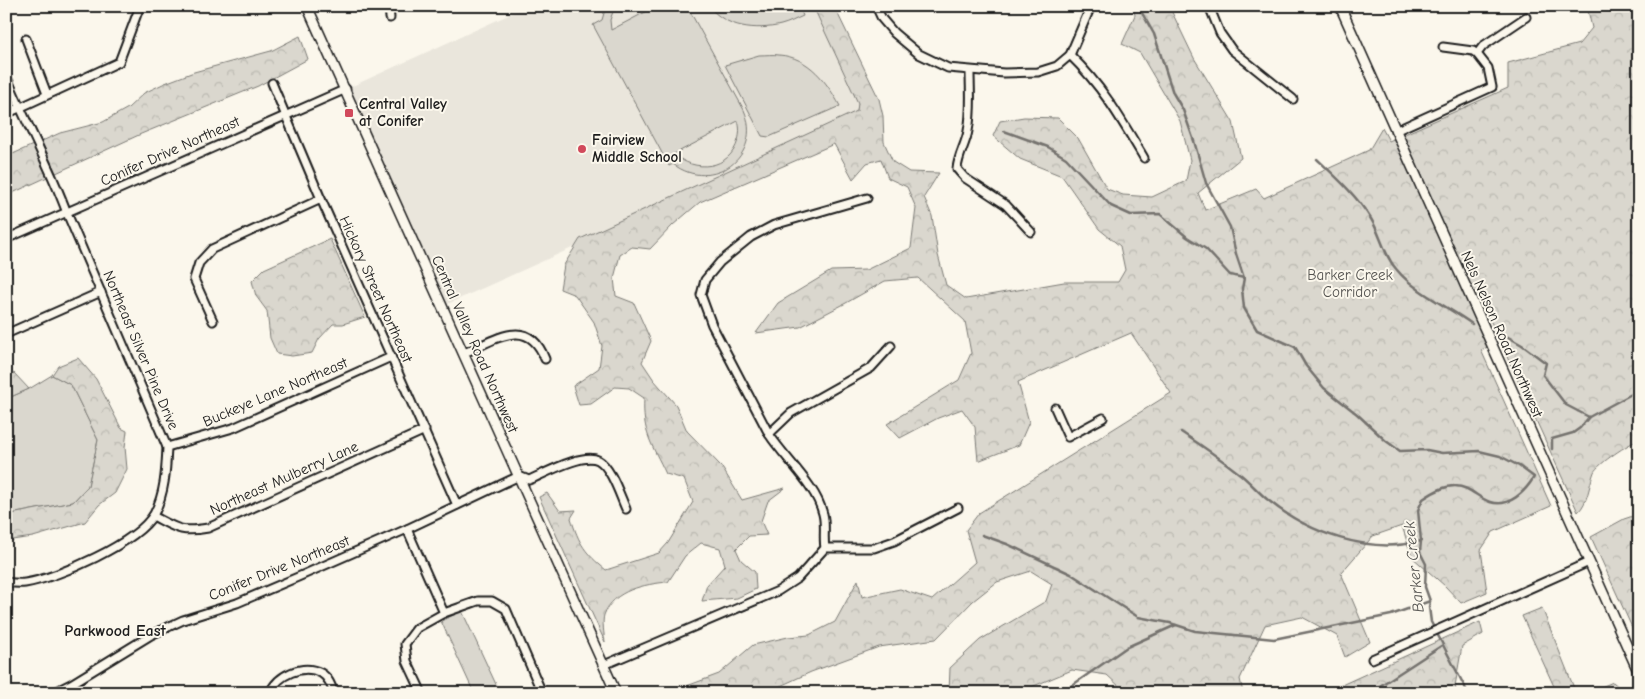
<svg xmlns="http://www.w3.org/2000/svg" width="1645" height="699" font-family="'Comic Neue',sans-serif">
<defs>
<pattern id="forest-crowns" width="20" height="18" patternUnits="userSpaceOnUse" patternTransform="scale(1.25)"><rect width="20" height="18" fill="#dad7ce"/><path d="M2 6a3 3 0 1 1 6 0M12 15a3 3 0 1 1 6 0" fill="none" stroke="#bab8b0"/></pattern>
</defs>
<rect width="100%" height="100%" fill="#fbf7ec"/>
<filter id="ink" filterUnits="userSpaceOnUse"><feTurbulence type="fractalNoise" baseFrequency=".02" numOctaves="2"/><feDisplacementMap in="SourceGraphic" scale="10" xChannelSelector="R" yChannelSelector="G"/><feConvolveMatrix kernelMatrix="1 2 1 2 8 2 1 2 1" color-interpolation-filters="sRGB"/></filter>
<g filter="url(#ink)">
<polygon fill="#eae6dc" points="528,6 824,6 872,113 443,306 346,89"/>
<g fill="#dad7ce" stroke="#7b7a75" fill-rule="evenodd">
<path d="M606 6H615L610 20 611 30 657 6H687L744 110C764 156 712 194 673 164L669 166 593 25 602 20ZM738 121C740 127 740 134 738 140 730 170 694 173 674 154Z"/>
<path d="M709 6H799L803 16C796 19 789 23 781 25 757 31 725 28 709 6Z"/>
<path d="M759 55C766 55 773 54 779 55 809 57 827 82 840 106L769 137 762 136 725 65Z"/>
<polygon points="52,375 71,385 98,440 88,486 73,502 6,515 6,399 29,389"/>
<polygon points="462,611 500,693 474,693 441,621"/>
</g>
<g fill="url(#forest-crowns)" stroke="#7b7a75">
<path d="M813 6H834L879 99 883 116 884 142 893 162 909 172 939 173 924 197 932 216 938 255 946 285 966 299 1064 282H1118L1125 270 1120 246 1099 229 1062 176 1020 159 993 136 1000 121 1024 117 1058 118 1078 138 1107 189 1123 195 1152 197 1186 181 1190 160 1180 121 1140 53 1122 44 1135 15 1133 6H1169L1194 58 1233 122 1241 158 1198 193 1205 210 1256 189 1264 198 1369 150 1382 128 1389 141 1508 88V63L1579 44 1592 28 1587 6H1639V440C1629 443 1598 464 1594 472 1589 485 1588 503 1578 512L1481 300 1473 304 1492 345 1481 350 1551 506 1493 532 1481 550 1487 592 1461 603 1445 586 1412 557 1402 526 1373 536 1341 573 1370 642 1345 657 1337 636 1302 617 1265 625 1240 679 1243 693H1113L1120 687 1107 675 1072 670 1017 693H949L950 668 980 640 1046 601 1052 584 1031 571 997 582 973 601 936 639 879 647 811 672 765 693H668L719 674 753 645 788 637 809 635 835 622 858 580 862 597 900 589 932 600 975 562 966 530 979 513 1171 393 1131 333 1018 382 1029 422 1019 445 978 461 975 427 962 409 938 418 900 438 887 424 959 380 971 353 965 321 918 278 885 281 846 303 800 327 756 333 778 303 831 271 866 270 911 248 916 208 907 187 888 178 881 159 867 163 853 179 834 144 700 202 673 225 650 249 632 247 620 255 614 278 616 296 634 303 651 341 642 362 654 380 676 405 687 431 721 466 742 500 785 488 768 501 761 521 767 535 749 536 736 549 741 560 755 572 756 589 737 598 702 601 707 585 725 565 720 548 701 543 685 556 668 582C645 584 613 590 604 615 602 622 604 634 605 642L539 497 547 493 560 511 576 510 571 518C579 544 585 553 606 570L659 553 668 543 693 502 684 479 666 474C652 444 642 433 644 398L629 388 615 387 591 404 579 405 573 386 599 368 602 346 594 322 575 295 560 289 564 265 580 239 857 111 858 103Z"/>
<polygon points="300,36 308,59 258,86 141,134 6,196 6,157 60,133 103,122 128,108 144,93 165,83 194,72 271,51"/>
<polygon points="330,239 365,317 343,324 333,324 319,339 312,353 292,356 277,354 270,338 267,311 256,296 252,281 264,269"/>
<polygon points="78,358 96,379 121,428 127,431 125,447 127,469 115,493 99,505 85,522 33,537 12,540 6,543 6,515 73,502 88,486 98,440 71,385 52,375 58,366"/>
<polygon points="14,373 29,389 6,399 6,379"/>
<polygon points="1639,514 1639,643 1591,537 1624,519"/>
<polygon points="1542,608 1576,693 1557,693 1522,616"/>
<polygon points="1480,622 1483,634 1462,646 1455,686 1457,693 1324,693"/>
<polygon points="1613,682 1621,689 1618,693 1587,693"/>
</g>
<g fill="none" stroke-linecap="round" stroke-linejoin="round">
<g stroke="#74726e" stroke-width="2.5">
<path d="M1138 6 1154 34 1173 93 1183 110 1194 141 1206 183 1230 227 1236 254 1244 278 1242 289 1244 308 1257 330 1295 347 1306 366 1324 388 1357 414 1386 441 1400 451 1427 450 1442 453 1479 451 1500 456 1519 466 1534 477C1525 492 1509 508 1490 502 1478 498 1469 486 1455 486 1443 486 1433 492 1423 499L1418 510 1421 541 1420 552 1426 564 1425 587 1430 601 1429 607 1431 622 1468 693"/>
<polyline points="1004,131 1048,147 1066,158 1111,206 1131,215 1160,214 1187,237 1206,249 1230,275 1244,278"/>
<path d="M1317 159C1336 177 1357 196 1371 219 1381 235 1384 256 1397 270 1414 291 1450 308 1472 324"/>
<polyline points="1496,330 1522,345 1546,363 1543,375 1566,405 1589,417"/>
<path d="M1181 432C1201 445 1221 459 1240 474 1250 482 1258 492 1268 500 1308 533 1369 555 1421 541"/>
<polyline points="1552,449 1552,439 1573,433 1580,428 1589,417 1639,390"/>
<polyline points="982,535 1007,544 1071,574 1138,617 1170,623 1195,631 1274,639 1391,615 1430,601"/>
<polyline points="1061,693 1127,647 1176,625"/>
<polyline points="1369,693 1441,646"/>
</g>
<defs>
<g id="street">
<polyline points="389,6 390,18"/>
<polyline points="876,6 882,19 894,33 919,54 948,68 1004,73 1038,72 1057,66 1070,55 1091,6"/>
<polyline points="1209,6 1220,33 1232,50 1293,99"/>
<polyline points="26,39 47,94"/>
<polyline points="1443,47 1473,51 1477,54"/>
<path d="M1070 55C1103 87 1121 119 1144 158"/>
<path d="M970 71C970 91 972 111 968 131 966 144 958 155 957 169L965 178 1006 205 1031 232"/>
<path d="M6 75C25 122 50 166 67 213L167 447C166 470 165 493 154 514 137 543 58 578 25 583 19 584 12 583 6 582"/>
<polyline points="272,83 321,199 457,505"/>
<polyline points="6,114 119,62 140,6"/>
<polyline points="1395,131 1492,87 1488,68 1477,54 1483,46 1526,17"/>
<polyline points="6,239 346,89"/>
<polyline points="213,321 194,279 199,263 212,249 321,199"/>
<polyline points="6,334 101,292"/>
<path d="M464 353C494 341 528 314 545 359"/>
<polyline points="1055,408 1068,437 1103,418"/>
<polyline points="769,434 791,413 871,368 891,346"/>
<polyline points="167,447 233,428 391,357"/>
<path d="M153 516C176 528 180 533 208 528L425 430"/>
<polyline points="407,529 444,613"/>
<polyline points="825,548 874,548 894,541 958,508"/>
<polyline points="1372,659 1589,562"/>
<path d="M604 665 778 591 798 578 825 548C823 537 826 525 823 514 816 485 785 459 769 434L712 325 701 295 705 280 720 262 751 237 774 225 867 198"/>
<path d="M53 693 71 684 151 635 183 620 237 603 298 577 407 529 519 476 529 480C544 474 583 452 598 460 611 467 620 496 626 509"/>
<path d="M270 693C277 675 303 663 321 673 328 677 331 685 334 693"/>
<polyline points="422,693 407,661 405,644 417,628 444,613 478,601 492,601 506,609 542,693"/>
<polyline points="893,693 895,692"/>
</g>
<g id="secondary">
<polyline points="307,6 616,693"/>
<polyline points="1340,6 1639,673"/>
</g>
</defs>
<use href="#street" stroke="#1c1c1c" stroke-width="11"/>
<use href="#secondary" stroke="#1c1c1c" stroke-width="12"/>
<use href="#street" stroke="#fbf7ec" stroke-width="7"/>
<use href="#secondary" stroke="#fbf7ec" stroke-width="9"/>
</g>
</g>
<g fill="#d1495b" stroke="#fbf7ec" stroke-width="2">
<rect x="344" y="108" width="10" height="10" rx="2.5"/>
<circle cx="582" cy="149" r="5"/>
</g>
<g text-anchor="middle" stroke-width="4" stroke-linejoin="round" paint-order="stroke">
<g font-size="15" font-weight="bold" fill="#1c1c1c" stroke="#fbf7ec" text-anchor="start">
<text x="359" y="109">Central Valley<tspan x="359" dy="17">at Conifer</tspan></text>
<text x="592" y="145">Fairview<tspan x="592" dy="17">Middle School</tspan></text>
</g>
<g font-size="15" fill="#1c1c1c" stroke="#fbf7ec">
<text transform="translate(170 151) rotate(-24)" y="5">Conifer Drive Northeast</text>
<text transform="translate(376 289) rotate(66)" y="5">Hickory Street Northeast</text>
<text transform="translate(1502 334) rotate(66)" y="5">Nels Nelson Road Northwest</text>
<text transform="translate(475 344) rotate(66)" y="5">Central Valley Road Northwest</text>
<text transform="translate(141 350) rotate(67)" y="5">Northeast Silver Pine Drive</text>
<text transform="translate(275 392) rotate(-23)" y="5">Buckeye Lane Northeast</text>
<text transform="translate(284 478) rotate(-24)" y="5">Northeast Mulberry Lane</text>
<text transform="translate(279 568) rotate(-22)" y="5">Conifer Drive Northeast</text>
</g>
<g font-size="15" fill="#555451" stroke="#fbf7ec">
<text x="1350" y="280">Barker Creek<tspan x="1350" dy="17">Corridor</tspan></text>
</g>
<g font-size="16" font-style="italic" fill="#575653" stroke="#fbf7ec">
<text transform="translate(1413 567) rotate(-96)" y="6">Barker Creek</text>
</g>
<g font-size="16" font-weight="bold" fill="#1c1c1c" stroke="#fbf7ec">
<text x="115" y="636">Parkwood East</text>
</g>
</g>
<rect width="1645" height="699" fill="none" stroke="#fbf7ec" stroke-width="25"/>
<rect x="12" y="12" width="1620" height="674" fill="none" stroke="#1c1c1c" stroke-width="2" filter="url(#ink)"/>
</svg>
